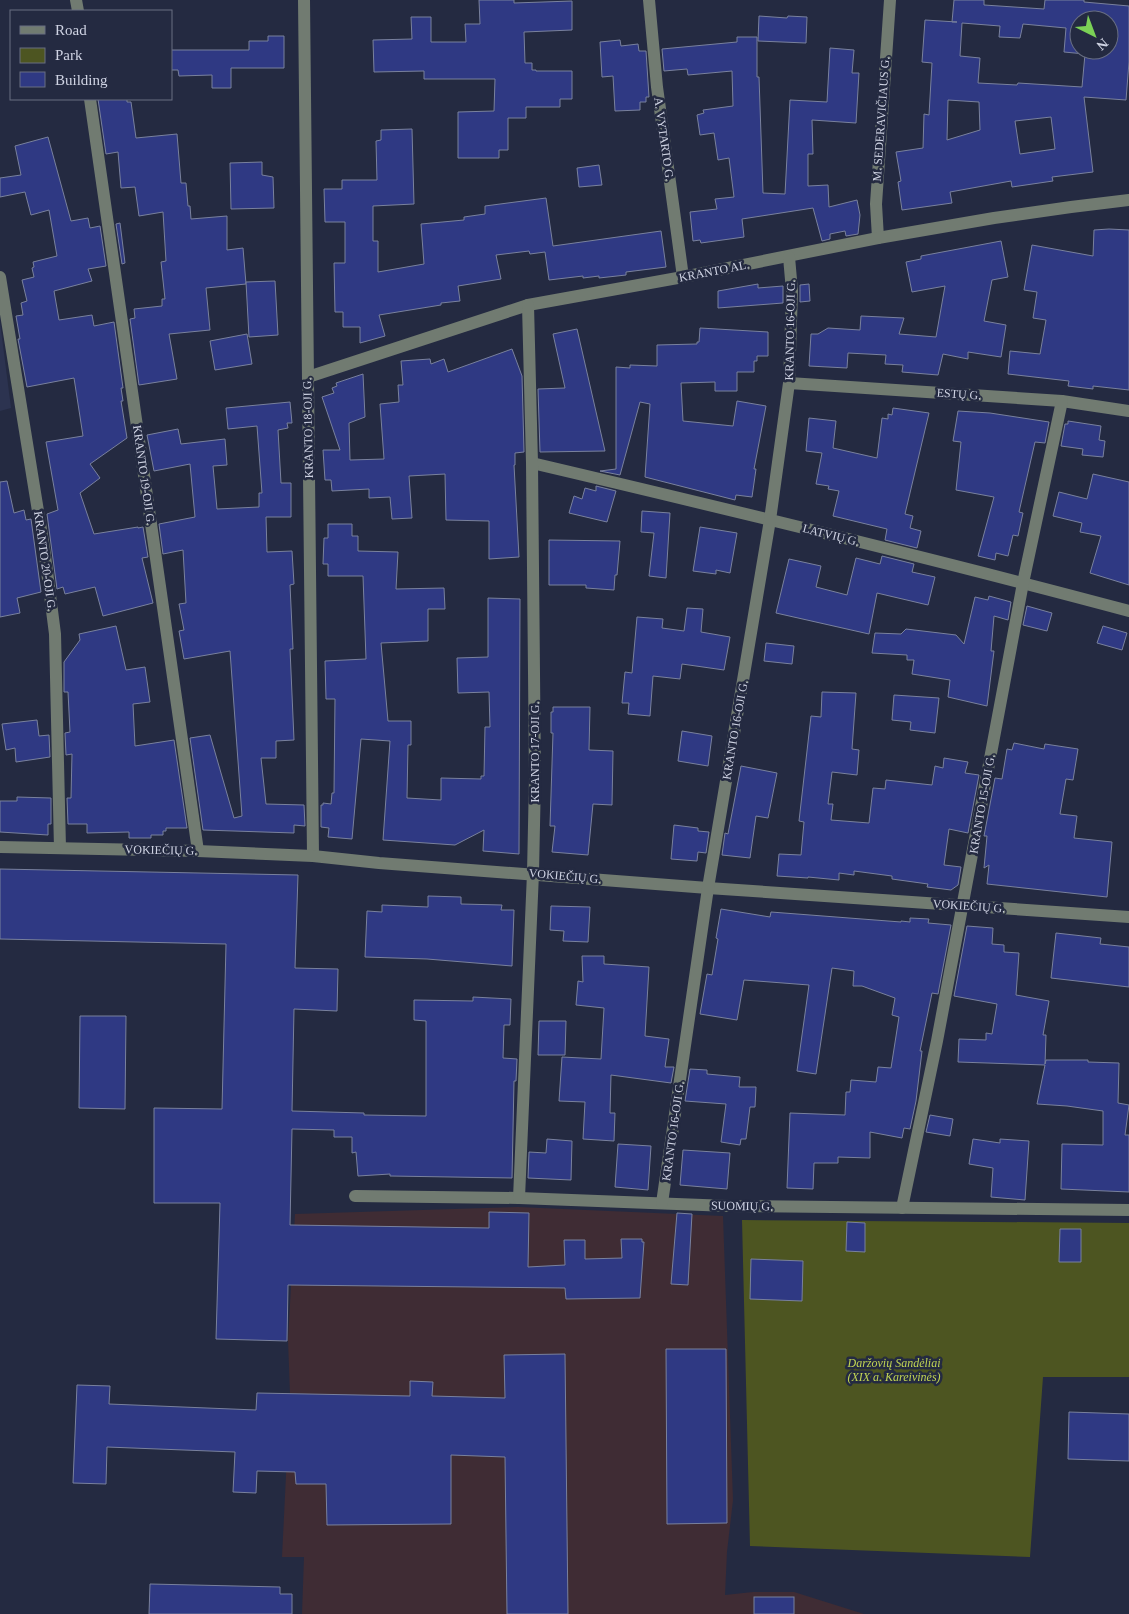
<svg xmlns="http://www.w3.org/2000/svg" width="1129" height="1614" font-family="'Times New Roman',serif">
<rect width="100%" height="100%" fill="#242a41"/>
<polygon fill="#3f2c34" points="518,1207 723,1216 733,1500 727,1552 725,1595 753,1592 794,1592 864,1614 302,1614 304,1557 282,1557 290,1394 288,1340 295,1214"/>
<polygon fill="#2c3350" points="0,322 11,408 0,411"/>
<polygon fill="#4d5521" points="742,1220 1129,1223 1129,1377 1043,1377 1030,1557 750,1546"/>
<g fill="#2f3983" stroke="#79819d" fill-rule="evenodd">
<polygon points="479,0 514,0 514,3 572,1 572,30 524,32 525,63 532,63 532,70 536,70 536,71 572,71 572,99 560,99 560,107 526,107 526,118 508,118 508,150 499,150 499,158 458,158 458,112 494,111 495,79 424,79 424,71 374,72 373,40 412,39 411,17 431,17 431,42 466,42 465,24 480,24"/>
<path d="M954 0H984V5L1044 9 1045 0H1084V2L1129 6V62L1126 100 1084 97 1093 172 1052 177 1053 181 1012 187 1011 181 950 192 952 203 902 210 898 182 901 181 896 152 923 148 924 114 929 115 932 63 922 62 925 20 957 22H952ZM1079 20H1109V50H1079ZM962 23 1000 26 999 37 1020 38 1023 24 1066 28 1064 52 1085 54 1082 87 1018 83 1017 85 978 83 980 58 960 56ZM948 100 979 102 980 130 947 140ZM1051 117 1055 149 1020 154 1015 121Z"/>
<polygon points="759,16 787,18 788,16 807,17 806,43 758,41"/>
<polygon points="268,36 284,36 284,68 231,68 231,88 212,88 212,75 179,76 178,70 171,70 171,50 249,50 249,41 268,41"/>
<polygon points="737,37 757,37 757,77 759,77 763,193 785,194 790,100 827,102 830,48 854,50 852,73 859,73 856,123 812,120 813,154 808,154 808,186 828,185 829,207 857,200 860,215 858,234 846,236 845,231 830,234 830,239 822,241 813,208 742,219 744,237 701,243 700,240 693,241 690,212 717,209 715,199 734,197 729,158 718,160 714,133 700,135 697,115 704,113 703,110 733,106 732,71 688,75 687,69 664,71 662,49 737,42"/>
<polygon points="620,40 621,46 638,44 639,51 646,51 649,97 646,97 646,102 640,102 640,110 615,111 613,76 602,77 600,42"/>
<polygon points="98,99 127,99 127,102 131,102 136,138 177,134 181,183 186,183 188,206 190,206 191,219 227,216 227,250 243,248 246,284 206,288 210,330 169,334 177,379 139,385 130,319 135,318 134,309 162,306 162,299 165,299 161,262 166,261 163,212 139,216 135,187 121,188 118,152 106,154"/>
<polygon points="412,129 414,204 373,206 373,241 378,241 378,272 424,264 421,224 464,220 464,217 485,214 485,206 546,198 553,246 661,231 666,267 626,272 626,275 599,278 599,276 583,278 583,276 549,280 545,252 530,254 529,251 496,255 501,279 458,286 460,301 441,303 441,305 379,315 385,336 360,343 360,327 343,327 343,312 335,312 334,263 345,263 345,222 325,222 324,189 342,189 342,180 377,180 376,141 381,140 381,130"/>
<polygon points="48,137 71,221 88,218 90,228 100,226 106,266 88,269 92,281 54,291 59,320 92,315 94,326 114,322 123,388 121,388 123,401 121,401 127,438 90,464 100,478 80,493 94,534 138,527 138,528 143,527 148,557 142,558 153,603 103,616 95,587 65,594 63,587 57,589 47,514 58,510 46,442 83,436 74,378 27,387 18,339 20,339 16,316 23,315 21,303 27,301 22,280 34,277 32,268 34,267 33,262 57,256 49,210 31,215 25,192 0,197 0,178 21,175 15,146"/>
<polygon points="262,162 262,175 273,177 274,208 231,209 230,163"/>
<polygon points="599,165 602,185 579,187 577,168"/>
<polygon points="120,223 125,263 122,264 116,224"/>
<polygon points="1109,229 1129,230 1129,390 1093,386 1093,389 1068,386 1069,381 1008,374 1010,351 1040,354 1046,320 1033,318 1037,292 1024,290 1032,245 1093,256 1094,230"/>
<polygon points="1001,241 1008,277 992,280 984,321 1006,325 1001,357 968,352 968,359 943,354 938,375 902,372 903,365 885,364 886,355 848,353 847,368 809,366 811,334 818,334 828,328 860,330 861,316 904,318 899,334 936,337 945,286 912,292 906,262 921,259 921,256"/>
<polygon points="275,281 278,335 249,337 246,282"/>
<polygon points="758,284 758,288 783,286 783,303 718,308 718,291"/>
<polygon points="809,284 810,301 800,302 800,285"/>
<polygon points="700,328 768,332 768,356 757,356 757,361 754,361 754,372 737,372 737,391 715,391 715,382 681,383 683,421 733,426 737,401 766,406 754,469 756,469 752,497 736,495 735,500 645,477 650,404 640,402 620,475 600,471 616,469 616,367 630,368 630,365 657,366 657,345 697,344 697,342 699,342"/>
<polygon points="577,329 605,451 540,452 538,389 565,388 553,334"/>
<polygon points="247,334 252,364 215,370 210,341"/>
<polygon points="512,349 522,376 524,452 515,453 515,465 514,465 519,557 489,559 489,521 446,520 445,474 409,476 412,518 392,519 390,497 369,498 369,489 332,491 331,480 325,480 323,450 340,450 322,397 334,393 332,388 337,386 336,383 363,374 365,417 349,423 350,460 384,459 380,404 399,402 398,385 403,385 401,361 430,359 431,364 444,359 448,372"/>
<polygon points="290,402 292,423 287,423 288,428 278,430 281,483 291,483 291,517 266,517 267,552 292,551 294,584 290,585 293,649 290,649 294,740 276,741 276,758 261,758 266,804 304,805 305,826 294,825 294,833 203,830 190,738 210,735 234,818 242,816 230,651 184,659 179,631 184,630 179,604 186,603 183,550 163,554 159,524 195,517 190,464 154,471 147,435 178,429 181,444 225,439 227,465 213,466 217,509 259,507 259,493 262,493 257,426 228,429 226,408"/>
<polygon points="893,408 929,413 905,514 913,516 910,528 921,531 917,548 885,540 887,529 833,516 839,491 828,489 829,486 816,484 822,453 806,451 809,418 836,421 833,448 877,458 882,418 888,419 888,414 892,415"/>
<polygon points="958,411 990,413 1049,422 1045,443 1035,442 1019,512 1023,513 1018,536 1013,535 1008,556 996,553 995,560 978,556 994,497 956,490 961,442 953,441"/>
<polygon points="1068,421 1101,426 1099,440 1105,441 1103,457 1082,455 1083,449 1061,446 1065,424 1068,424"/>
<polygon points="1093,474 1129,482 1129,585 1090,573 1101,536 1080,532 1082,523 1053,516 1059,492 1087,499"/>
<polygon points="7,481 14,513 24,510 26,520 31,519 41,592 17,598 20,613 0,617 0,482"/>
<polygon points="596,486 616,491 607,522 569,513 574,496 582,499 585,488 596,491"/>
<polygon points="642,511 670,513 666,578 649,576 654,533 641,532"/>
<polygon points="328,524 352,524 352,536 358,536 358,551 398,552 396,589 444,588 445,609 428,609 428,641 381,643 388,721 411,721 411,745 408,745 407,798 441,800 441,778 481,779 481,776 484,776 485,727 490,727 489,692 458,693 457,658 488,657 488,598 520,599 519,854 483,851 484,830 455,845 383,840 390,741 361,739 352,839 328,837 329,828 321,827 321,805 323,805 323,803 331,804 332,793 334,793 335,699 326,699 325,661 366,659 363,576 328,576 328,564 323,564 324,538 328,538"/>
<polygon points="700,527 737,533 730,573 716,570 716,574 693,571"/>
<polygon points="549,540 620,541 617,575 615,575 614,590 586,588 586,585 549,585"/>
<polygon points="882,556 914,564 912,572 935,577 928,605 877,593 869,634 776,613 789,559 821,566 816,587 847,595 856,558 880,564"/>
<polygon points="989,596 1011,602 1008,620 994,616 991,651 994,651 987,706 948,697 950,680 912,674 914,660 907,660 907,655 872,653 875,633 901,634 906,629 956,635 964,644 975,597 988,600"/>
<polygon points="1027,606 1052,613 1047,631 1023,625"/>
<polygon points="687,608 703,609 701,632 730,637 724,670 682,664 680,679 653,676 650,716 628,714 629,703 622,703 625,672 632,673 637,617 663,619 662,628 684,631"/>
<polygon points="116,626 126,670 145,667 150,702 133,704 135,746 174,740 187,828 166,828 166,831 163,831 163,835 151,835 151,838 129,838 129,832 87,833 87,824 68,824 67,798 71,798 72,754 66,755 65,733 70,732 68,692 64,692 64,662 80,640 79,634"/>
<polygon points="1103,626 1127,633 1122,650 1097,643"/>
<polygon points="766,643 794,646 792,664 764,661"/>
<polygon points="822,692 856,693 852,749 859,750 857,775 832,772 828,804 833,804 831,820 869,823 873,788 885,789 886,780 932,785 935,766 943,768 944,758 968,762 965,773 979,775 968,833 949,829 944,865 961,867 958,885 951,890 927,887 928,884 892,879 892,876 854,871 854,875 839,873 839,880 808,877 808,878 777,876 779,854 801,855 804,822 799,821 811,716 821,717"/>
<polygon points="894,695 939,698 935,733 910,730 911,722 892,720"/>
<polygon points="553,707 590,707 589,750 613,751 612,805 593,804 588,855 552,852 555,826 550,826 553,733 551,733 551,712 553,712"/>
<polygon points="37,720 39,736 49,735 50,757 16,762 15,748 6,750 2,724"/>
<polygon points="682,731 712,736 708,766 678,761"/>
<polygon points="1014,743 1044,749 1045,744 1078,749 1073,780 1066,779 1060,814 1077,816 1074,838 1112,842 1107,897 987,884 989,865 984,868 987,836 984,836 995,778 1002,779 1007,749 1012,750"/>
<polygon points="741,766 777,773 768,818 756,816 750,858 722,855 725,833 728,834"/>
<polygon points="17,797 51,798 51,824 48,824 48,835 0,832 0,801 17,801"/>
<polygon points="674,825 698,828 698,831 709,832 706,853 698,852 697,861 671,859"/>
<polygon points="0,869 298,875 295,968 338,969 337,1011 294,1009 292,1111 364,1113 364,1115 426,1116 426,1021 414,1020 414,1000 473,1001 473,997 511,999 510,1025 504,1025 503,1058 517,1059 516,1081 514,1081 512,1178 390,1176 390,1174 358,1176 356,1152 352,1153 352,1137 334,1137 334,1130 292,1129 290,1225 489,1228 489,1212 529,1213 528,1267 565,1265 564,1240 585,1240 585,1259 622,1258 621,1239 642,1239 642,1242 644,1242 640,1298 566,1299 565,1288 288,1285 287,1341 216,1339 220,1203 154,1203 154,1108 222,1109 226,944 0,939"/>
<polygon points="428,896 461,897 461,904 502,905 501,910 514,910 512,966 427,959 365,957 367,911 382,912 382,905 428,907"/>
<polygon points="551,906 590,907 588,942 563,941 564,931 550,930"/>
<polygon points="721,909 770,917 771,912 901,922 901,921 910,922 910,918 929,919 928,923 951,925 938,994 932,993 920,1051 922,1051 916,1101 910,1129 904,1128 902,1138 870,1132 870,1158 838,1157 838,1163 814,1163 813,1189 787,1188 790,1113 845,1115 846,1092 850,1092 851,1080 876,1082 878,1067 891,1068 899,1017 892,1015 895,998 862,986 853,986 854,971 832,968 816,1074 797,1071 809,985 744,980 737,1020 700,1014 707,974 712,975 718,939 716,938"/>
<polygon points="967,926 993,928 992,944 1004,945 1004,952 1019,953 1016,995 1049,1001 1043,1035 1046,1035 1045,1064 1046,1060 1088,1060 1088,1062 1119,1063 1118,1103 1129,1105 1125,1135 1129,1135 1129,1192 1061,1189 1062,1144 1103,1145 1103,1111 1067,1106 1037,1104 1045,1065 958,1062 959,1039 986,1040 986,1033 992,1034 997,1004 954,996"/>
<polygon points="1056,933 1101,938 1100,944 1129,947 1129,987 1051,978"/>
<polygon points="582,956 604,956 604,964 649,967 645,1036 669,1039 665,1067 674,1067 671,1083 611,1075 610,1113 615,1113 614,1141 583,1139 585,1102 559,1101 562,1057 601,1059 604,1008 576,1005 578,981 583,982"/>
<polygon points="80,1016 126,1016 125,1109 79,1108"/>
<polygon points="539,1021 566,1021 565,1055 538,1055"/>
<polygon points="690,1069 707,1070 707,1074 740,1077 739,1087 756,1087 755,1107 750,1107 746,1139 741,1139 740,1145 721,1142 726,1104 685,1101"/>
<polygon points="930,1115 953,1119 950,1136 926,1132"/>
<polygon points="547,1139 572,1141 571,1180 528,1178 529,1152 546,1153"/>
<polygon points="973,1139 1000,1143 1000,1139 1029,1141 1025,1200 991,1197 993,1168 969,1164"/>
<polygon points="618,1144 651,1146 648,1190 615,1187"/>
<polygon points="683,1150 730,1153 727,1189 680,1185"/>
<polygon points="677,1213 692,1214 688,1285 671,1284"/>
<polygon points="847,1222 865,1223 865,1252 846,1251"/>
<polygon points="1060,1229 1081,1229 1081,1262 1059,1262"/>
<polygon points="751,1259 803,1261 802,1301 750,1299"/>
<polygon points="666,1349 726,1349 727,1523 667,1524"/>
<polygon points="565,1354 568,1614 507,1614 505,1457 451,1455 451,1524 327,1525 326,1484 296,1484 295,1472 257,1471 256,1493 233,1492 235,1452 107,1447 106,1484 73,1483 77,1385 110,1386 109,1404 256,1410 257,1393 410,1396 410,1381 433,1382 432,1396 505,1398 504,1355"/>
<polygon points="1069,1412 1129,1414 1129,1461 1068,1459"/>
<polygon points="150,1584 280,1587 280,1594 292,1594 292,1614 149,1614"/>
<rect x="754" y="1597" width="40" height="17"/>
</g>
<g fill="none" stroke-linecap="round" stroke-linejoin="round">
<g stroke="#717b71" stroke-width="12">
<polyline points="76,0 78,11"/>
<polyline points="304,0 313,856"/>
<polyline points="649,0 657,87 683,277"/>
<polyline points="90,99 198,851"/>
<polyline points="878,238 876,204 890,0"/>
<polyline points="0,277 44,548 55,634 60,848"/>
<polyline points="308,377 528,305 683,277 878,238 994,218 1071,207 1129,200"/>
<polyline points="789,383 1062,401 1129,411"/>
<path d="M532 463C732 510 931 558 1129 611"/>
<polyline points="0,847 198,851 313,856 379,863 708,888 1129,917"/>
<polyline points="355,1196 519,1198 729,1206 1129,1210"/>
<polyline points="519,1198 533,873 535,778 532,463 528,305"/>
<polyline points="662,1203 708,888 770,520 789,383 792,291 789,257"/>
<polyline points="902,1208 937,1041 1023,583 1062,401"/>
</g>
</g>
<g text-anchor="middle" stroke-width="5" stroke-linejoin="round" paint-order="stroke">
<g font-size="12" fill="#cfd3e3" stroke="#242a41">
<text transform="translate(881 119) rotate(-86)" y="4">M. SEDERAVIČIAUS G.</text>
<text transform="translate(664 139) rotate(82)" y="4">A. VYTARTO G.</text>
<text transform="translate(714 271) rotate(-11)" y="4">KRANTO AL.</text>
<text transform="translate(790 330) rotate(-89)" y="4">KRANTO 16-OJI G.</text>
<text transform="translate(959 394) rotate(4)" y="4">ESTŲ G.</text>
<text transform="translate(308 428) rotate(-91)" y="4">KRANTO 18-OJI G.</text>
<text transform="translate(144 475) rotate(82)" y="4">KRANTO 19-OJI G.</text>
<text transform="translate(831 535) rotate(14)" y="4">LATVIŲ G.</text>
<text transform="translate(45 561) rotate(82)" y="4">KRANTO 20-OJI G.</text>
<text transform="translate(735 730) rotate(-80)" y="4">KRANTO 16-OJI G.</text>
<text transform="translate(535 752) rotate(-90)" y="4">KRANTO 17-OJI G.</text>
<text transform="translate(982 804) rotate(-80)" y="4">KRANTO 15-OJI G.</text>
<text transform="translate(161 850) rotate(1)" y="4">VOKIEČIŲ G.</text>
<text transform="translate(565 876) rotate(5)" y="4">VOKIEČIŲ G.</text>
<text transform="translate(969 906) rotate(4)" y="4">VOKIEČIŲ G.</text>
<text transform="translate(673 1131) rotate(-82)" y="4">KRANTO 16-OJI G.</text>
<text transform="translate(742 1206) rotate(1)" y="4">SUOMIŲ G.</text>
</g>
<g font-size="12" font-style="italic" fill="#c1d453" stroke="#242a41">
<text x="894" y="1367">Daržovių Sandėliai<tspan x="894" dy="14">(XIX a. Kareivinės)</tspan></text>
</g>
</g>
<rect x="10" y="10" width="162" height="90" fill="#242a41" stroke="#686e82"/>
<rect x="20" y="26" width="25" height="8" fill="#717b71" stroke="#686e82"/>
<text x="55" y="35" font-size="15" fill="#cfd3e3">Road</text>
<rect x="20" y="48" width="25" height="15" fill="#4d5521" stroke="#686e82"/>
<text x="55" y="60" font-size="15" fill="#cfd3e3">Park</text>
<rect x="20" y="72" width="25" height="15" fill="#2f3983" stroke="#686e82"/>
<text x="55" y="85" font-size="15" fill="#cfd3e3">Building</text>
<g transform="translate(1094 35) rotate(138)"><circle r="24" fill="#242a41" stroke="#686e82"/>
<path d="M0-4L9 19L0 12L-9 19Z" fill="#7bd156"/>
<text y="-8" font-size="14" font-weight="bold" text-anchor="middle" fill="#cfd3e3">N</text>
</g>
</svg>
